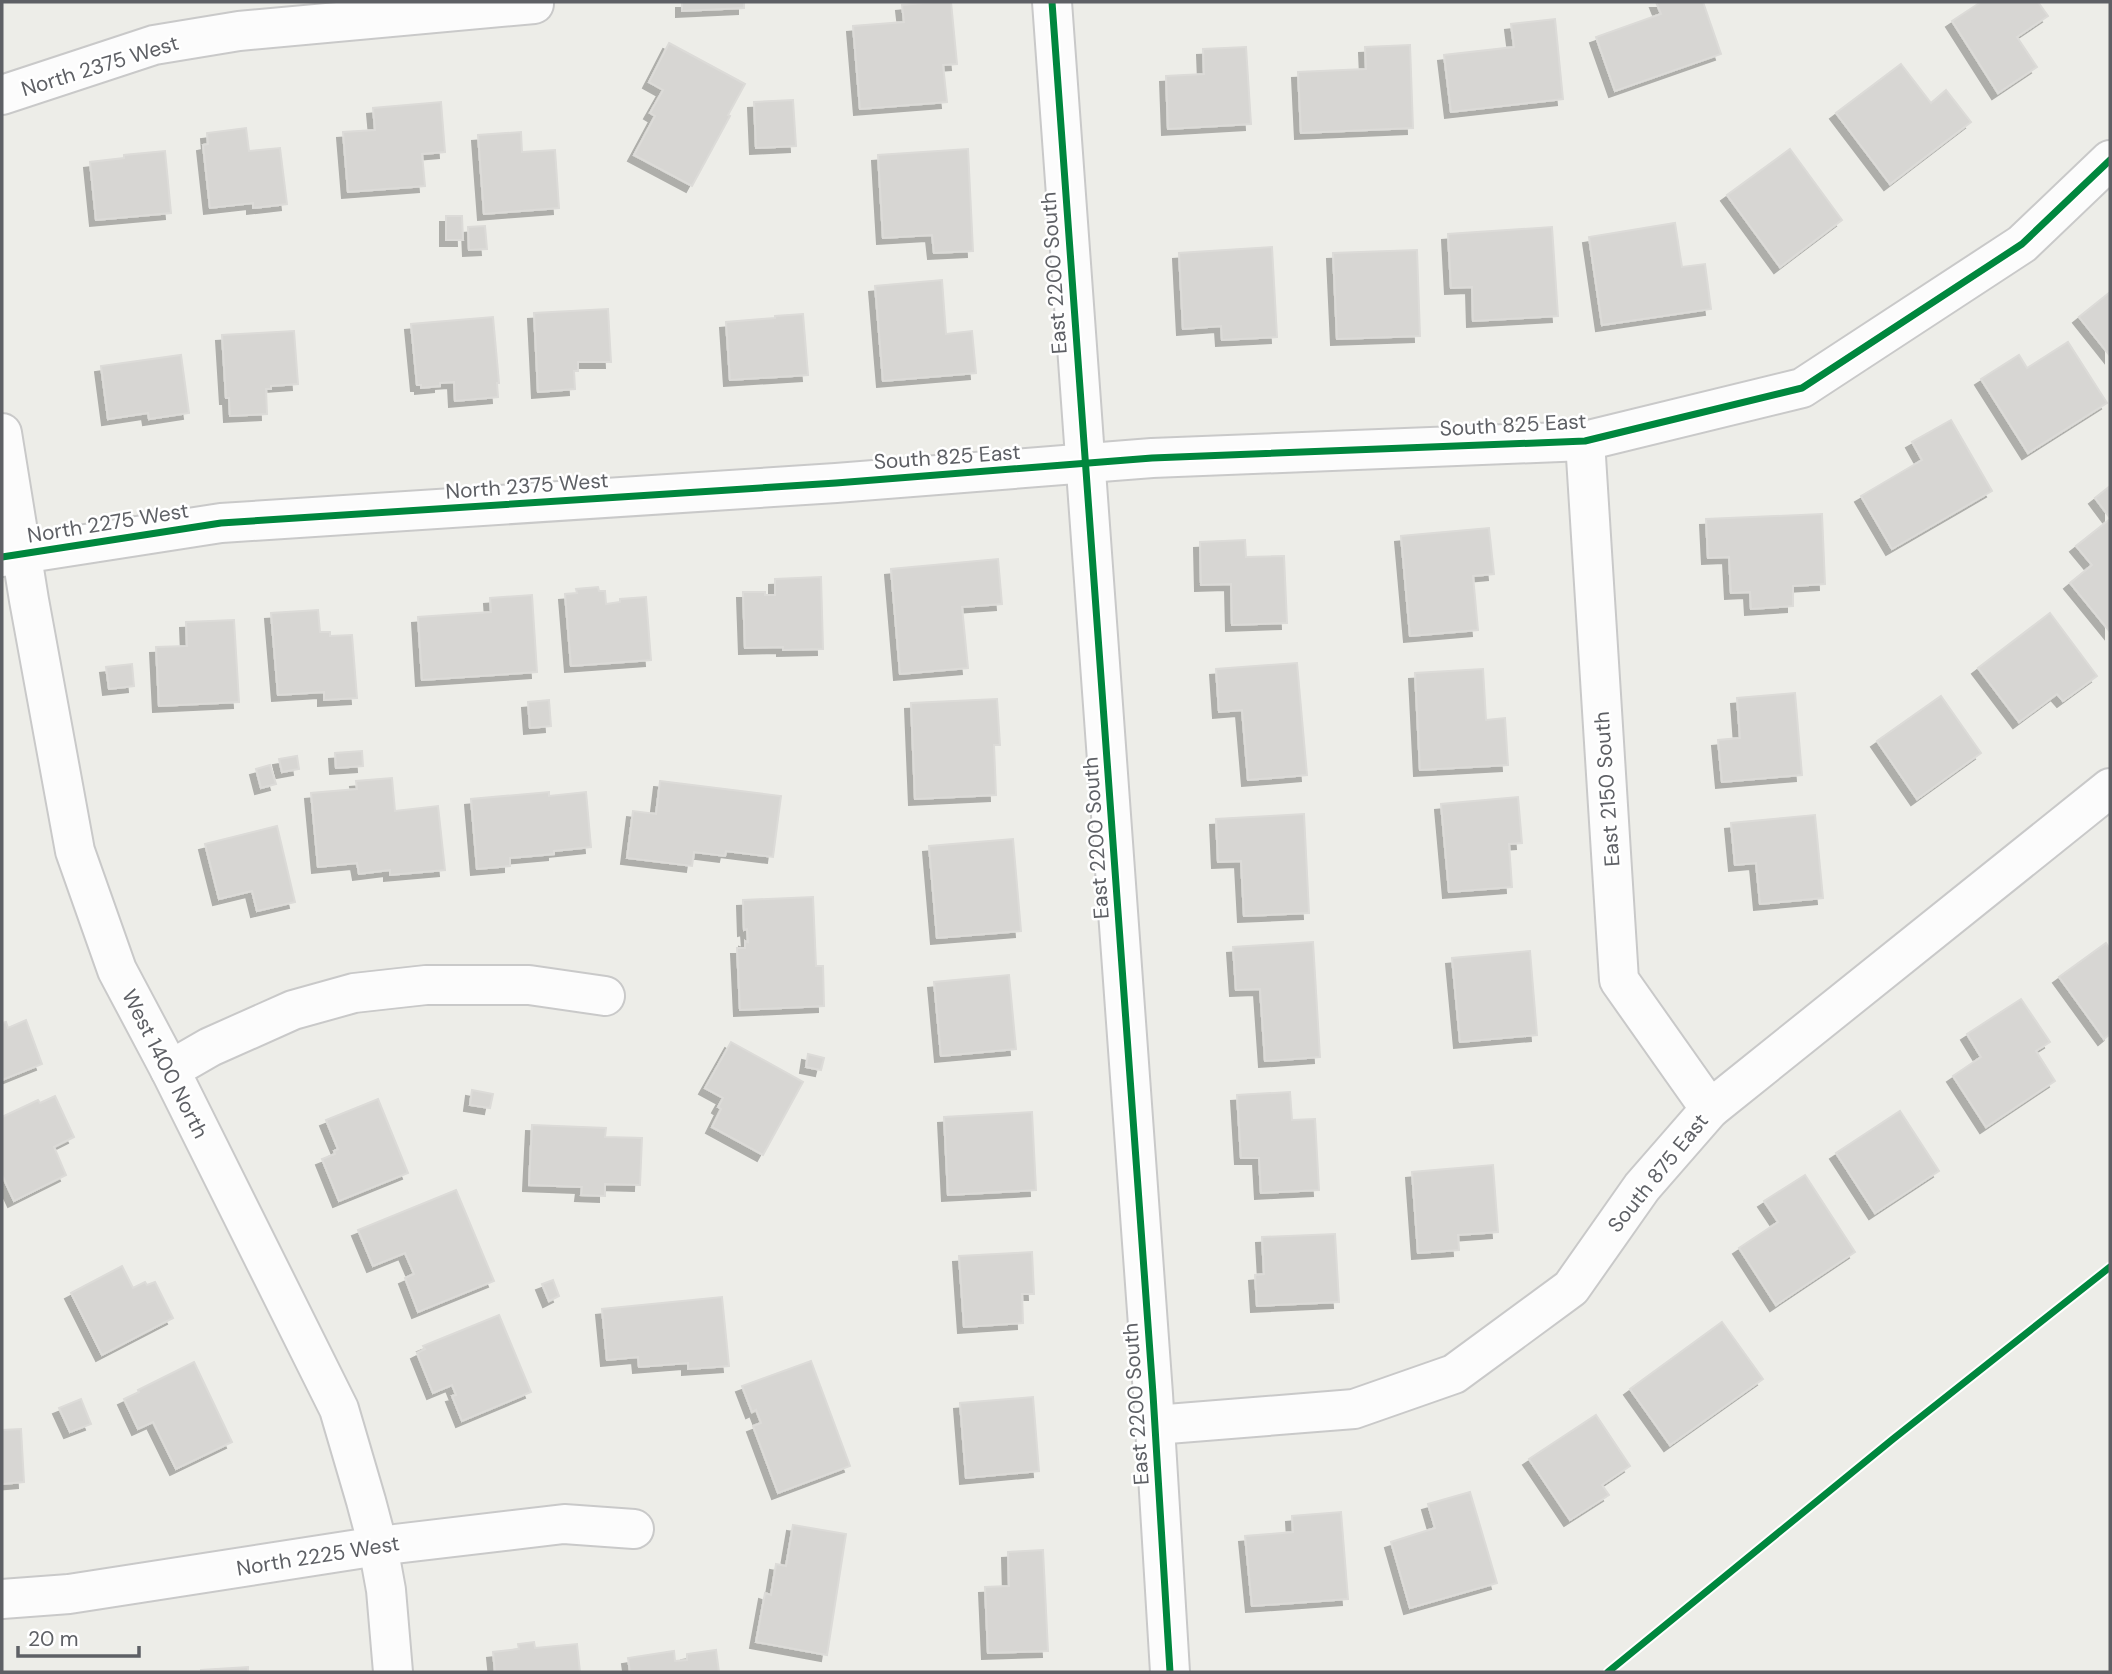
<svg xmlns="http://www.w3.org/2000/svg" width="2112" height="1674" font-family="'DM Sans',sans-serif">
<defs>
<filter id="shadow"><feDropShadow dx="-6" dy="6" stdDeviation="0" flood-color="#0004"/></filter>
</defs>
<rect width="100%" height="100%" fill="#edede8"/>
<g fill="#d7d6d3" stroke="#dcdbd8" stroke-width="2" filter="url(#shadow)">
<polygon points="682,2 744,2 744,8 682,11"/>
<polygon points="934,2 951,2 957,64 943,65 947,102 860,109 853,26 904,22 902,5"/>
<polygon points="1656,2 1703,2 1721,54 1615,91 1596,37 1661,14"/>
<polygon points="1981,2 2038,2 2048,16 2017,37 2037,67 1998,93 1952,21"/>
<polygon points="1555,19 1563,99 1451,112 1444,55 1514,47 1511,24"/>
<polygon points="669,43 745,84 728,115 730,116 692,186 634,155 655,116 650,113 663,90 649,82"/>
<polygon points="1410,45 1413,128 1301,133 1298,72 1366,69 1365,47"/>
<polygon points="1246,47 1251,124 1168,129 1166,76 1204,74 1203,49"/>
<polygon points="1901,64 1931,103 1946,90 1971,122 1890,184 1836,113"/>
<polygon points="793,100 796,146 756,148 754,102"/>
<polygon points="441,102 445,152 422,154 425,186 348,192 343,132 375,130 373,108"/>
<polygon points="246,128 249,151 280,148 287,204 253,208 253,203 210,208 203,145 208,144 207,133"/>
<polygon points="521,132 522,152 555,150 559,208 484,214 478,135"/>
<polygon points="968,149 973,251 934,253 932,235 883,238 878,155"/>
<polygon points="1790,149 1842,220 1780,267 1727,195"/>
<polygon points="165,151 171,213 96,220 90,162 124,158 124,155"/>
<polygon points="446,216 462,216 463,240 446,240"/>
<polygon points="1675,223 1682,267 1705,264 1711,309 1602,325 1589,237"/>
<polygon points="485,226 487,249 469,250 468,227"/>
<polygon points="1552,227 1558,316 1473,321 1472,287 1451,288 1448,234"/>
<polygon points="1272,247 1277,337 1222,340 1221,326 1183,329 1179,253"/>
<polygon points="1417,250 1420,336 1337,339 1333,253"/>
<polygon points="942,280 946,334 972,331 976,373 883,381 875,286"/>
<polygon points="2110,292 2110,356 2079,317"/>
<polygon points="608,309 611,362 578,362 578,371 574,371 575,389 538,392 534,313"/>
<polygon points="803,314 808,375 730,380 726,322 775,318 775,316"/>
<polygon points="493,317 499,383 497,383 498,397 455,401 454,382 440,383 440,386 421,388 421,385 417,385 411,324"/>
<polygon points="294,331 298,384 271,386 271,389 266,389 267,414 230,416 229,398 226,398 222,335"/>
<polygon points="2068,342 2107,403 2028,453 1981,379 2019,355 2027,368"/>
<polygon points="181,355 189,413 149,419 148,413 108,419 101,366"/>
<polygon points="1951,420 1992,491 1892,549 1861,496 1922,460 1912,442"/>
<polygon points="2110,486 2110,518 2095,498"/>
<polygon points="1822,514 1825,584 1793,586 1793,606 1751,609 1750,592 1731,593 1729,557 1708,558 1706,519"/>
<polygon points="2110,519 2110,632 2070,583 2092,565 2076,546"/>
<polygon points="1489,528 1494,574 1473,576 1478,630 1410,636 1401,536"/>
<polygon points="1245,540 1246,557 1284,556 1287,623 1232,625 1231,584 1201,585 1200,542"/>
<polygon points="998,559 1002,604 962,607 968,668 900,674 891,569"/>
<polygon points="821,577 823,649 783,650 783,647 745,648 743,592 765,592 765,595 775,595 775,579"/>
<polygon points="598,587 599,591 605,591 606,604 620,602 620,599 646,597 651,660 571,666 565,594 577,593 576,589"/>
<polygon points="532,595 537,672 422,680 418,617 491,612 490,598"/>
<polygon points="318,610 320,632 330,632 330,636 352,635 357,698 324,700 324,692 278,695 271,613"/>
<polygon points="2050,613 2097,676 2063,701 2057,694 2019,722 1978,668"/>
<polygon points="234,620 239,702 159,706 156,647 187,646 186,622"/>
<polygon points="1297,663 1307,775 1248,780 1242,710 1219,712 1216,669"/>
<polygon points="132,664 134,686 109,689 106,667"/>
<polygon points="1483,669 1486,720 1505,718 1508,765 1420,770 1415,673"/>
<polygon points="1795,693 1802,775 1722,782 1718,740 1740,738 1737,698"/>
<polygon points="1941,696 1981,753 1917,799 1877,741"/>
<polygon points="997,699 1000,745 994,745 996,795 915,799 911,703"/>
<polygon points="549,700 551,726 530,728 528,702"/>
<polygon points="362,751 363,766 336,768 335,753"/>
<polygon points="297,756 299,769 282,772 279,759"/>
<polygon points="270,765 276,784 261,788 256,769"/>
<polygon points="392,778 395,811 438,806 445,870 390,875 390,870 359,874 357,863 318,867 311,793 357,789 356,781"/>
<polygon points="660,781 781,796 773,857 726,851 725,856 694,852 692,866 627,858 633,811 656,814"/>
<polygon points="549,792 549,796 586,792 591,847 554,851 554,854 510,858 510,866 477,869 471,799"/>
<polygon points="1518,797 1522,843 1509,844 1512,887 1449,892 1441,804"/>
<polygon points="1304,814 1309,913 1244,916 1241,861 1218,862 1216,819"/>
<polygon points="1815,815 1823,898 1760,904 1756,863 1735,865 1731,823"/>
<polygon points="277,826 295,902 257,911 252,891 219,899 205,844"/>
<polygon points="1013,839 1021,931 937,938 929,846"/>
<polygon points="813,897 816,966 823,966 824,1006 740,1010 737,948 745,948 745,941 748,942 747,929 744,930 743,900"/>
<polygon points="1313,942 1320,1057 1265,1061 1260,989 1236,990 1233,947"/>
<polygon points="2106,943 2110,949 2110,1034 2104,1039 2059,977"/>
<polygon points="1530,951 1537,1035 1460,1042 1452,958"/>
<polygon points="1009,975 1016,1049 941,1056 934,982"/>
<polygon points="2021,999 2050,1042 2036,1051 2055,1081 1986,1127 1953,1076 1981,1057 1967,1034"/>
<polygon points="26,1020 42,1064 2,1080 2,1023 6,1022 8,1028"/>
<polygon points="731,1042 803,1082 763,1155 712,1127 721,1109 718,1107 723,1098 705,1088"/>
<polygon points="808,1054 824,1058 821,1070 806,1067"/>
<polygon points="472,1090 493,1094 490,1108 470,1105"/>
<polygon points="1290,1092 1292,1120 1315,1119 1319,1190 1261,1193 1259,1158 1241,1158 1237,1095"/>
<polygon points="55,1096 74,1137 54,1147 66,1175 14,1201 2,1175 2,1117 38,1100 40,1103"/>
<polygon points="378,1099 408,1173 339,1201 322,1159 335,1154 334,1151 338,1149 326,1120"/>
<polygon points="1900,1111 1939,1171 1875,1213 1836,1153"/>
<polygon points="1032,1112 1036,1190 948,1195 944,1117"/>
<polygon points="532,1125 606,1128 605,1137 642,1138 640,1185 605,1184 605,1196 581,1195 582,1187 529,1185"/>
<polygon points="1493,1165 1498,1232 1458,1235 1459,1250 1418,1253 1412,1172"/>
<polygon points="1805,1175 1855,1252 1776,1305 1739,1248 1778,1222 1764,1201"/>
<polygon points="456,1190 494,1281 418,1312 405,1278 414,1274 405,1253 373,1266 358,1230"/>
<polygon points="1335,1234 1339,1302 1257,1306 1255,1275 1264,1274 1262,1237"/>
<polygon points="1032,1252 1034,1294 1022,1294 1023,1323 964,1327 959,1256"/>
<polygon points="122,1266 133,1288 145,1282 147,1285 155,1282 173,1318 102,1355 71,1293"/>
<polygon points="553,1280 559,1296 549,1301 542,1284"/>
<polygon points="722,1297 729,1366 688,1369 688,1363 639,1367 638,1357 607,1360 602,1309"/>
<polygon points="499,1315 531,1392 462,1421 452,1396 456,1395 452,1385 433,1393 417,1353 425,1349 423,1346"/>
<polygon points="1722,1322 1763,1379 1670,1445 1630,1389"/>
<polygon points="811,1361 850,1466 778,1493 753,1426 761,1423 756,1410 752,1412 742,1386"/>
<polygon points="194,1362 232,1442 176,1469 153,1422 138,1429 124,1399 139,1392 138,1390"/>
<polygon points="1033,1397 1039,1471 966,1478 960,1403"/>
<polygon points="81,1399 91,1424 70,1432 59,1408"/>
<polygon points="1596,1415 1630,1466 1602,1485 1609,1495 1570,1520 1529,1459"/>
<polygon points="21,1429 24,1482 2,1484 2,1430"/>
<polygon points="1470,1492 1497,1583 1410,1608 1391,1542 1435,1528 1428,1504"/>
<polygon points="1341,1512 1348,1599 1252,1606 1245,1536 1293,1532 1292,1516"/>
<polygon points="793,1525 846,1534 827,1655 756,1642 765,1593 771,1595 776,1564 786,1566"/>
<polygon points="1043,1550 1048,1651 988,1653 985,1587 1009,1586 1008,1552"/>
<polygon points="534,1642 535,1648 577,1644 580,1672 495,1672 493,1652 519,1649 518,1644"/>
<polygon points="716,1650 719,1672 630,1672 628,1658 674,1651 675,1661 687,1660 687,1654"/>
<polygon points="248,1667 248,1672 201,1672 201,1670"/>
</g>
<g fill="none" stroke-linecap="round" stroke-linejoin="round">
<defs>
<g id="minor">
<polyline points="1052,2 1153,1394 1170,1672"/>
<polyline points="2,95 154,45 239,31 534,4"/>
<polyline points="2,433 29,600 75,851 117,970 170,1070 339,1409 366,1501 378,1546 386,1590 393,1672"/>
<polyline points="1585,441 1619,980 1710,1109"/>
<polyline points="2,557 221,523 836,483 1152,458 1585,441 1802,388 2022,244 2110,160"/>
<polyline points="170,1070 210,1047 293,1010 354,993 426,985 529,985 605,996"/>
<polyline points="1155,1425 1354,1409 1454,1374 1571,1288 1642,1187 1710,1109 2110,788"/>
<polyline points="2,1599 69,1594 378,1546 564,1524 634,1529"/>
</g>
</defs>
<use href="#minor" stroke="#c9c9c9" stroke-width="42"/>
<use href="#minor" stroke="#fcfcfc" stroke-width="38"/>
<defs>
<g id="cycleway">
<polyline points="1052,2 1153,1394 1170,1672"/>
<polyline points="2,557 221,523 836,483 1152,458 1585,441 1802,388 2022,244 2110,160"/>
<polyline points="1608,1672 1893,1439 2110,1267"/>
</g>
</defs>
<use href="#cycleway" stroke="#fff" stroke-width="11"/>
<use href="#cycleway" stroke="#00873e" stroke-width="7"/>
</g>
<g text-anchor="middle" stroke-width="5" stroke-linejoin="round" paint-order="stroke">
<g font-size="21" fill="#5e6065" stroke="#fff">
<text transform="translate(100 66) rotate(-17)" y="7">North 2375 West</text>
<text transform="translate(1054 273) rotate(-94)" y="7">East 2200 South</text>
<text transform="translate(1513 425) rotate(-3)" y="7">South 825 East</text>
<text transform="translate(947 457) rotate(-4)" y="7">South 825 East</text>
<text transform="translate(527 486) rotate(-4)" y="7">North 2375 West</text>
<text transform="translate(108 523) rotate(-9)" y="7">North 2275 West</text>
<text transform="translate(1607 789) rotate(-94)" y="7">East 2150 South</text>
<text transform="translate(1096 838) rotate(-94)" y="7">East 2200 South</text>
<text transform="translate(165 1064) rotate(63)" y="7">West 1400 North</text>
<text transform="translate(1658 1173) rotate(-51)" y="7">South 875 East</text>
<text transform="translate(1136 1404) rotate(-94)" y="7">East 2200 South</text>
<text transform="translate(318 1556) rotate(-9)" y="7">North 2225 West</text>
</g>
</g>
<rect width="2112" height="1674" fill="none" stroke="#5e6065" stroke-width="7"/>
<path d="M18 1646v10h121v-10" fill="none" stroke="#5e6065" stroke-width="3.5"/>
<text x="28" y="1646" font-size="21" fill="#5e6065" stroke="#ffffff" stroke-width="5" paint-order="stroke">20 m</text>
</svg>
